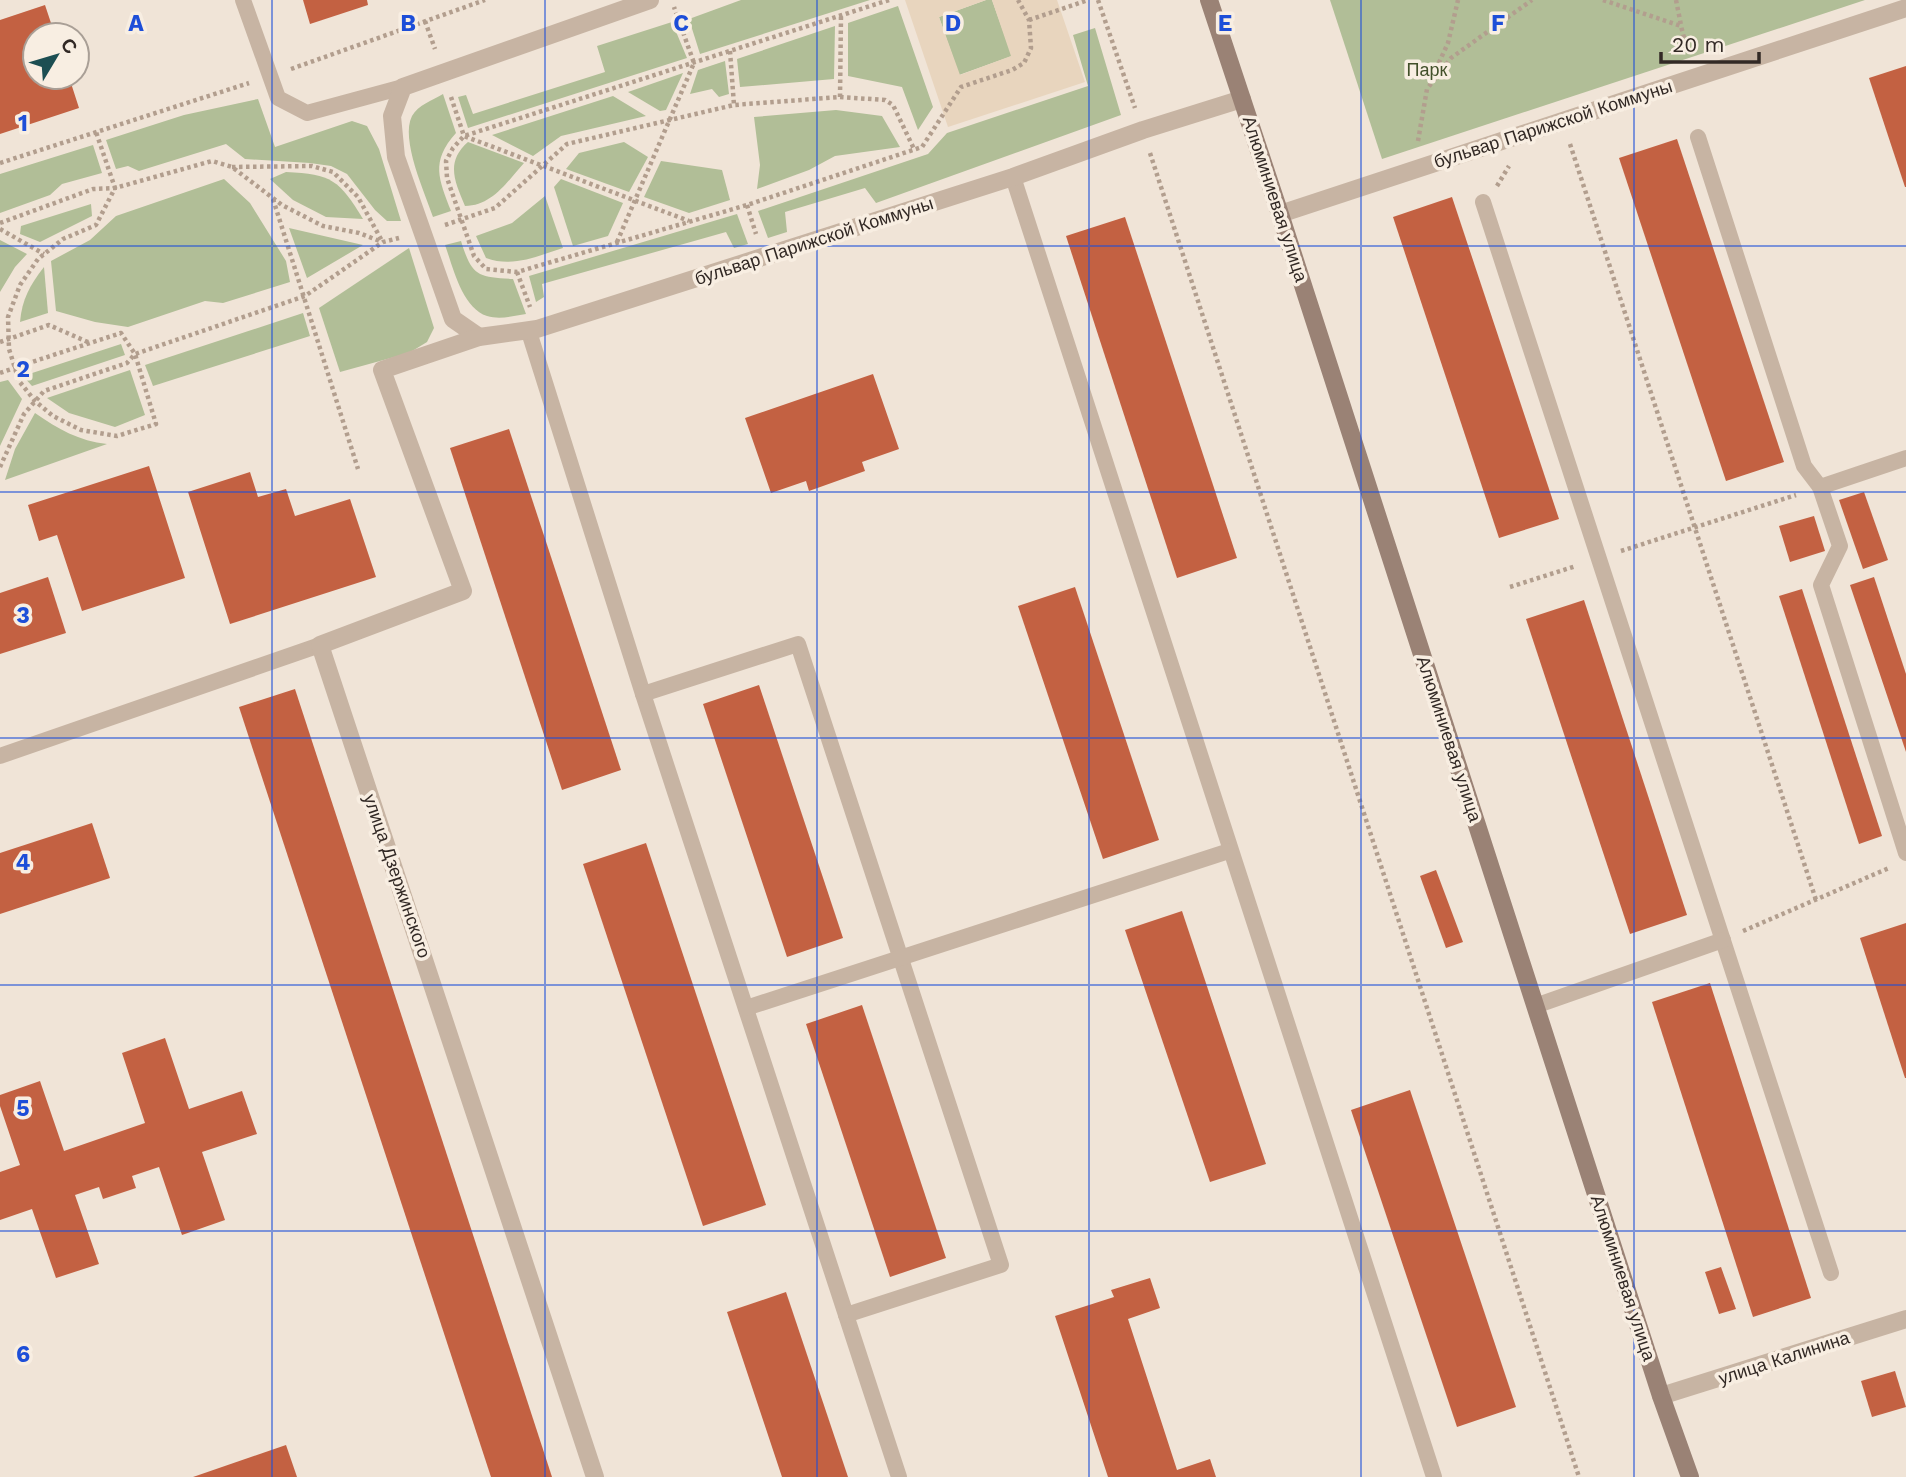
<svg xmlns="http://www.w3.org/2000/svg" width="1906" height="1477" font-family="'Work Sans',sans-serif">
<rect width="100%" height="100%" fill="#f0e4d7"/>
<g fill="#b1be97">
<polygon points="741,0 870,0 700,54 689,19"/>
<polygon points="986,0 992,0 1012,56 959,75 939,17"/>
<polygon points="1330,0 1865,0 1382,159"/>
<polygon points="898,6 933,107 918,130 902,87 848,76 848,23"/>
<polygon points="672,22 687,58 468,128 458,97 466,95 473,114 605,72 597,46"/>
<polygon points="835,26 834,79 740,87 737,59"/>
<polygon points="1095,28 1121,115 876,203 865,188 785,212 787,232 768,238 758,211 928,154 947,133 1088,86 1073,35"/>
<polygon points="725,61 729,94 719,97 712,89 690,94 698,70"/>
<polygon points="683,73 666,110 660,111 628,92"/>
<path d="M443 94 456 133C430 162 439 179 451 211L433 217C425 193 400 139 412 116 418 105 433 100 443 94Z"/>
<polygon points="613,96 646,116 561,136 533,156 492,135"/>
<polygon points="258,99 275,147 352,121 367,126 379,149 401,221 387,221 375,210 347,174 331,166 310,163 245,159 226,144 139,171 128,166 116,169 106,140 184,115"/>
<polygon points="836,110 882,116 900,147 835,156 809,170 757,189 760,165 754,117"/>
<path d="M468 142 524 163C507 182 492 206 465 206 455 182 445 162 468 142Z"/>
<polygon points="624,142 648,157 629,192 566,169 579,153"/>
<polygon points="93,145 102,173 62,184 50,195 0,213 0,174"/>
<polygon points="661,161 722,170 730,200 689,213 644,197"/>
<path d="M286 172C332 174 339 180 363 219L326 217 293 200 270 179Z"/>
<polygon points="224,179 250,203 286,261 290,282 223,303 205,301 128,327 95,322 56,311 51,261 90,240 116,216"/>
<polygon points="561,179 623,203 608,236 573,246 554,187"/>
<path d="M545 196 563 248C537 256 513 268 486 258L476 236 512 223Z"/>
<polygon points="91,204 92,216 40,242 20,234 21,226"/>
<polygon points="737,214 748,244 734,248 726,232 542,284 544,297 536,302 529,276"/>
<polygon points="289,228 363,245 307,278"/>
<polygon points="0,240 27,254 15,267 0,292"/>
<path d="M461 241C472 276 477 277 513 279L526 314C513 316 500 320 487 316 462 308 453 267 445 245Z"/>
<polygon points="409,248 434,328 427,342 409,353 340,372 319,308"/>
<path d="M44 267 48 313 20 322C22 299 30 285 44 267Z"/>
<polygon points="303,313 310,336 153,386 145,365"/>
<polygon points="121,344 125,355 32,386 23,376"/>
<polygon points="130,370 145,415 115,427 69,413 47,398"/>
<polygon points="8,380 22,399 0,446 0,382"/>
<path d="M35 413C58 429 79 441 107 444L5 480 15 449Z"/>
</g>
<polygon fill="#e8d5be" points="905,0 986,0 939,17 960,75 1011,56 992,0 1057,0 1085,82 948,127"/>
<g fill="#c36142">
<polygon points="303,0 367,0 368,5 310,24"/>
<polygon points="45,5 55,35 35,35 35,77 69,77 79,108 0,134 0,20"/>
<polygon points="1906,66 1906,187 1905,187 1869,78"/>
<polygon points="1677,139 1784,462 1726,481 1619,158"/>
<polygon points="1452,197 1559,519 1499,538 1393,217"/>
<polygon points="1125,217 1237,558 1177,578 1066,236"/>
<polygon points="873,374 899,449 862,462 865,471 809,491 806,481 771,493 745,418"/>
<polygon points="509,429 621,770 562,790 450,448"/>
<polygon points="149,466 185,578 82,611 57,535 39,541 28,505"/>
<polygon points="250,472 258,497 286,489 295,516 350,499 376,577 230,624 188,492"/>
<polygon points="1864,492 1888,560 1863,569 1839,500"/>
<polygon points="1814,516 1825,551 1790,562 1779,526"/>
<polygon points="48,577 66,633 0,654 0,593"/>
<polygon points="1874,577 1906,674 1906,752 1850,585"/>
<polygon points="1075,587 1159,840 1103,859 1018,606"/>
<polygon points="1802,589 1882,836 1859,844 1779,596"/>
<polygon points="1584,600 1687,915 1630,934 1526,619"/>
<polygon points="759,685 843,938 787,957 703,704"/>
<polygon points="295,689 552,1477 491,1477 239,707"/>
<polygon points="92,823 110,878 0,914 0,853"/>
<polygon points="646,843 766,1205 703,1226 583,864"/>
<polygon points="1436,870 1463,942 1446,948 1420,876"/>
<polygon points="1182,911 1266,1164 1210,1182 1125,930"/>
<polygon points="1906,923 1906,1078 1905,1078 1860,938"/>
<polygon points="1710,983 1811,1298 1753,1317 1652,1002"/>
<polygon points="862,1005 946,1258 890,1277 806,1024"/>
<polygon points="165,1038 189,1109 242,1091 257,1134 202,1152 225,1220 182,1235 159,1167 132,1176 136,1188 103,1199 99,1187 75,1195 99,1264 56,1278 32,1209 0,1220 0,1172 20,1165 0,1106 0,1095 40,1081 64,1151 145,1123 122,1053"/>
<polygon points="1410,1090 1516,1407 1457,1427 1351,1110"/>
<polygon points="1721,1267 1736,1309 1719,1314 1705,1272"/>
<polygon points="1150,1278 1160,1308 1128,1319 1177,1470 1210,1459 1216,1477 1108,1477 1055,1316 1114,1297 1111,1290"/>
<polygon points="786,1292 848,1477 782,1477 727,1312"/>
<polygon points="1895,1371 1906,1407 1872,1417 1861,1381"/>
<polygon points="286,1445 297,1477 193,1477"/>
</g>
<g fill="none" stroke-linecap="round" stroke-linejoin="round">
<g stroke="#b29e8e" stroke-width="4.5" stroke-dasharray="3.5 3.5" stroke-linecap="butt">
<polyline points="889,0 464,136 453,148 446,161 447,178 474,256 486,269 517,272 747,205 922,147 961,87 1012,70 1024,63 1031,48 1029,20 1018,0"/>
<polyline points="1098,0 1135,108"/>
<polyline points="1603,0 1681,26 1688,53"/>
<polyline points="1676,0 1681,25"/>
<polyline points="1029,20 1088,0"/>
<polyline points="425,21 435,49"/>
<polyline points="730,51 734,105"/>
<polyline points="291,69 485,0"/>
<polyline points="1430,82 1448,43 1458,0"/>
<polyline points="451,97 464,136 689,221"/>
<polyline points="840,97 841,15"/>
<polyline points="1418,141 1427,89 1451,58 1532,0"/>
<polyline points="1570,144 1816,900"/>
<polyline points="1150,153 1579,1477"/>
<polyline points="0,163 249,83"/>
<polyline points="232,167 312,166 333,172 358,197 382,241"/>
<polyline points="1497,186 1509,166"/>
<polyline points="273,199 358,469"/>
<polyline points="747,205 756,234"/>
<polyline points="0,223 93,189 115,188 212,161 232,167 282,205 323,226 359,233 382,242"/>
<polyline points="445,225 495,208 567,144 734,105 840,97 885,100 893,105 914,149"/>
<polyline points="0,229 44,254"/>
<polyline points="617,242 694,63 674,7"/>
<polyline points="517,272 530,307"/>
<polyline points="0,342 49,325 90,343"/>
<path d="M0 373C40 359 81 346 121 333L135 354 156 424 117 436 81 430 53 416 35 401 19 381 9 349 8 317 20 285 38 259 63 239 96 225 115 188 96 132"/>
<polyline points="0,467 24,414 44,391 127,363 135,354 305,296 383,242 399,238"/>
<polyline points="1621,551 1796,495"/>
<polyline points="1510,587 1576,566"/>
<polyline points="1743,931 1889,868"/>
</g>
<g stroke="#c7b4a3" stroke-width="16">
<polyline points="243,0 278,98 307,113 403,87"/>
<polyline points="1698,137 1804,466 1820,487"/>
<polyline points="1013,177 1434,1477"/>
<polyline points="1483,202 1831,1273"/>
<polyline points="529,332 643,694 899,1477"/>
<polyline points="1906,458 1820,487 1840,546 1821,585 1906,853"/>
<polyline points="643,694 798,644 1001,1265 846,1315"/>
<polyline points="0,756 320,645"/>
<polyline points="1535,1006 1723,940"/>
<polyline points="746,1008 1229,851"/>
</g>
<g stroke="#c7b4a3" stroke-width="18">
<polyline points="1280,214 1906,8"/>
<polyline points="479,337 453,319 396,157 392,116 403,87 650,0"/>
<polyline points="1661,1396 1906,1319"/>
<polyline points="595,1477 320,645 463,591 382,370 479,337 537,329 1013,177 1143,130 1242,99"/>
</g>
<polyline stroke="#9a8275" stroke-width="18" points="1209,0 1280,214 1661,1396 1690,1477"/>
</g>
<path fill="none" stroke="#1d4ed8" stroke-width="2" stroke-opacity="0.55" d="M272 0V1477M545 0V1477M817 0V1477M1089 0V1477M1361 0V1477M1634 0V1477M0 246H1906M0 492H1906M0 738H1906M0 985H1906M0 1231H1906"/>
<g text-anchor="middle" stroke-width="7" stroke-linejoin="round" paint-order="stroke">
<g font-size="18" fill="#42502a" stroke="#f8eee2">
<text x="1427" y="76">Парк</text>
</g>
<g font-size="18" fill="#322925" stroke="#f8eee2">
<text transform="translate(1553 124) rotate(-18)" y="6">бульвар Парижской Коммуны</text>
<text transform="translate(1275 199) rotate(72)" y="6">Алюминиевая улица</text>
<text transform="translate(814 241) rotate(-18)" y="6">бульвар Парижской Коммуны</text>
<text transform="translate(1449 739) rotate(72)" y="6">Алюминиевая улица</text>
<text transform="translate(397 876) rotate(71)" y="6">улица Дзержинского</text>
<text transform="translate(1623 1278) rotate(72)" y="6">Алюминиевая улица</text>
<text transform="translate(1784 1358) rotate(-18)" y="6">улица Калинина</text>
</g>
</g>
<g font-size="23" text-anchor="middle" font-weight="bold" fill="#1d4ed8" stroke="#f8eee2" stroke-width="7" stroke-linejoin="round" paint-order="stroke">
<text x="136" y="31">A</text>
<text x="408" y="31">B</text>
<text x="681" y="31">C</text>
<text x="953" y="31">D</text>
<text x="1225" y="31">E</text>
<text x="1498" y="31">F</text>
<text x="23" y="131">1</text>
<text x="23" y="377">2</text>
<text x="23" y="623">3</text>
<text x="23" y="870">4</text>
<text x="23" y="1116">5</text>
<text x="23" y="1362">6</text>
</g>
<g transform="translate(56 56) rotate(52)"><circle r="33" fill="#f8eee2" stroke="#a99f96" stroke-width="2"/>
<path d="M0-5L12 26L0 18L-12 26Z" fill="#1c4e52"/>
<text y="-10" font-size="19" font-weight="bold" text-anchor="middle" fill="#322925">С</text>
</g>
<path d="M1661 52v10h98v-10" fill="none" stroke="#322925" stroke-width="3.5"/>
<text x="1672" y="52" font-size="21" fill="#322925" stroke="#f8eee2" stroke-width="5" paint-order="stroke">20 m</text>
</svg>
